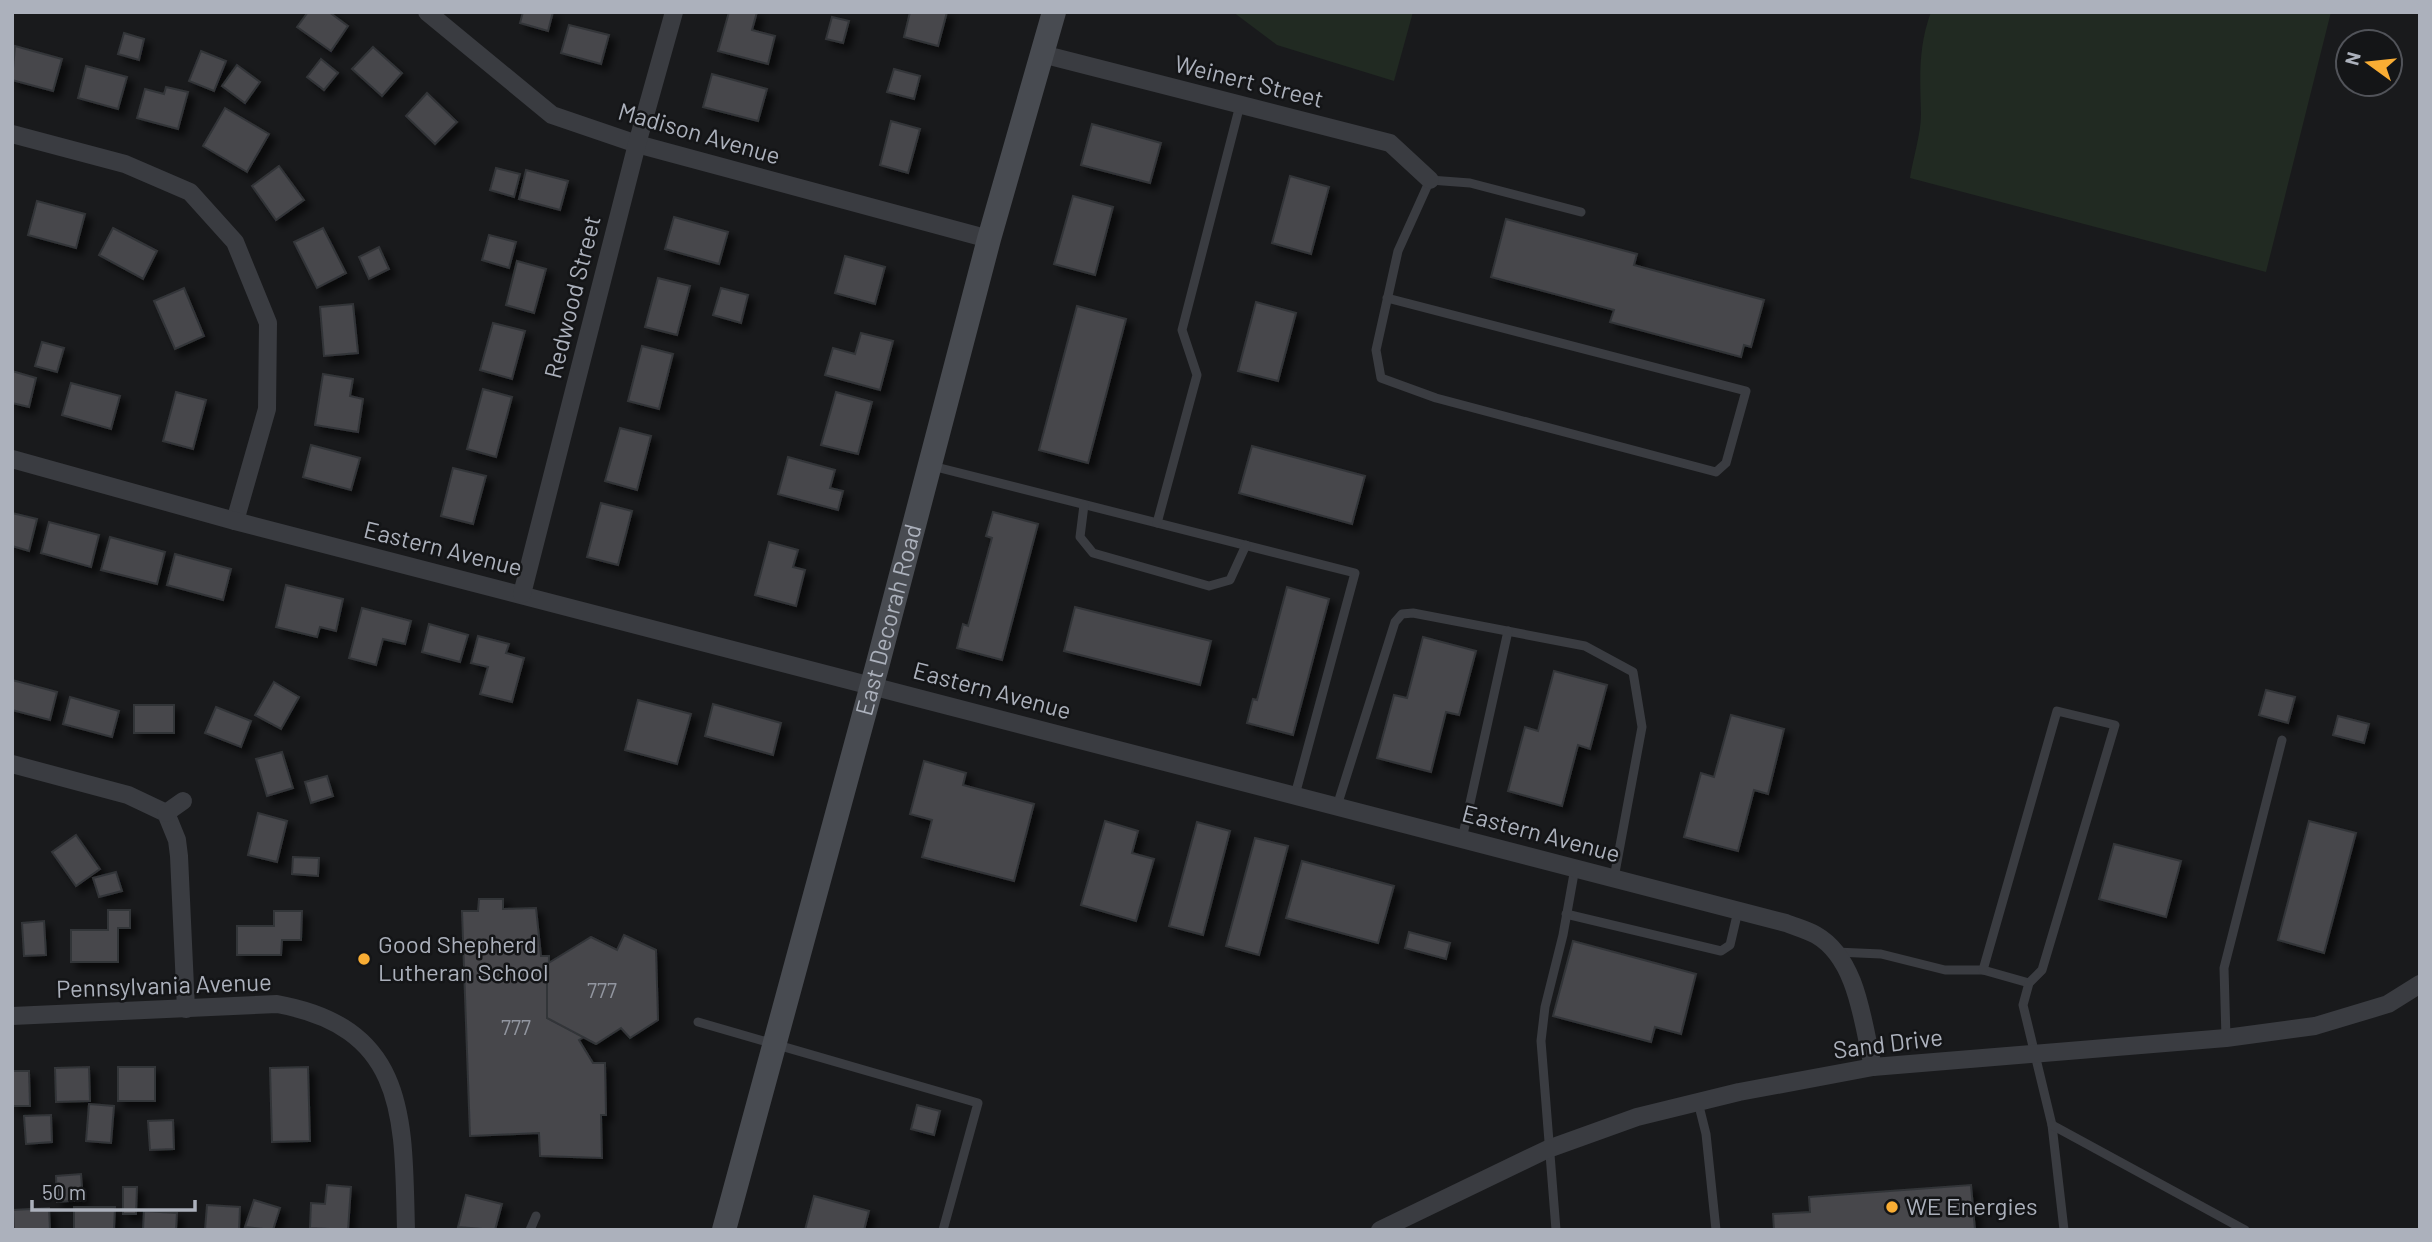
<svg xmlns="http://www.w3.org/2000/svg" width="2432" height="1242" font-family="Barlow,sans-serif">
<defs>
<filter id="shadow"><feDropShadow dx="6" dy="6" stdDeviation="3.5" flood-color="#0009"/></filter>
</defs>
<rect width="100%" height="100%" fill="#191a1c"/>
<g fill="#212a22">
<polygon points="1233,12 1413,12 1394,81 1277,45"/>
<path d="M1931 12H2331L2266 272 1910 178C1913 158 1921 134 1921 114 1920 77 1918 47 1931 12Z"/>
</g>
<g fill="#46474c" stroke="#333438" stroke-width="2" filter="url(#shadow)">
<polygon points="308,12 329,12 348,26 331,51 297,27"/>
<polygon points="523,12 553,12 548,31 520,23"/>
<polygon points="729,12 757,12 752,30 775,36 768,64 718,51"/>
<polygon points="910,12 947,12 938,46 904,37"/>
<polygon points="832,17 849,21 843,43 826,39"/>
<polygon points="569,25 609,35 601,64 561,53"/>
<polygon points="124,33 144,39 139,60 118,54"/>
<polygon points="15,46 62,59 53,91 12,80"/>
<polygon points="373,47 402,73 382,96 352,69"/>
<polygon points="201,51 226,61 214,91 189,81"/>
<polygon points="321,59 338,73 324,90 307,77"/>
<polygon points="237,65 260,82 245,103 222,86"/>
<polygon points="86,66 127,77 118,109 78,98"/>
<polygon points="894,69 920,76 914,99 887,92"/>
<polygon points="712,74 767,89 758,121 703,107"/>
<polygon points="166,87 188,92 178,129 137,118 145,89 164,94"/>
<polygon points="427,93 457,122 435,144 406,116"/>
<polygon points="225,108 269,134 247,172 203,146"/>
<polygon points="891,121 920,129 908,173 880,165"/>
<polygon points="1092,124 1161,143 1150,183 1081,165"/>
<polygon points="279,166 304,200 276,220 252,186"/>
<polygon points="496,168 520,174 514,197 490,190"/>
<polygon points="526,170 568,181 560,210 519,199"/>
<polygon points="1290,176 1329,187 1311,254 1272,243"/>
<polygon points="1073,196 1113,207 1095,275 1054,264"/>
<polygon points="37,201 85,214 76,248 28,235"/>
<polygon points="674,217 728,232 719,264 665,249"/>
<polygon points="1506,219 1637,254 1634,265 1764,300 1751,347 1744,345 1741,357 1610,322 1614,310 1491,277"/>
<polygon points="113,228 157,251 143,279 99,255"/>
<polygon points="323,228 346,273 317,288 294,242"/>
<polygon points="489,235 516,242 509,268 482,260"/>
<polygon points="379,247 389,269 369,279 359,257"/>
<polygon points="845,256 885,267 875,304 835,293"/>
<polygon points="517,261 546,269 534,313 506,305"/>
<polygon points="658,278 690,286 677,335 645,327"/>
<polygon points="184,288 204,336 175,349 154,301"/>
<polygon points="721,288 748,295 741,323 713,315"/>
<polygon points="1256,302 1296,313 1278,381 1238,371"/>
<polygon points="353,304 358,353 324,356 320,307"/>
<polygon points="1077,306 1126,319 1088,463 1039,450"/>
<polygon points="493,323 525,331 512,379 480,370"/>
<polygon points="861,333 893,341 880,390 825,375 833,348 855,354"/>
<polygon points="42,342 64,348 57,372 35,366"/>
<polygon points="642,346 673,354 659,409 628,401"/>
<polygon points="12,371 36,378 29,407 12,403"/>
<polygon points="323,374 353,379 350,396 363,399 358,432 315,425"/>
<polygon points="71,383 120,396 111,429 62,415"/>
<polygon points="483,389 512,397 496,457 467,449"/>
<polygon points="176,392 206,400 193,449 163,441"/>
<polygon points="836,392 872,402 858,454 821,445"/>
<polygon points="620,428 651,436 637,490 605,481"/>
<polygon points="311,445 360,458 351,490 303,477"/>
<polygon points="1252,446 1365,476 1352,524 1239,493"/>
<polygon points="788,457 835,470 830,488 843,491 838,510 778,494"/>
<polygon points="453,468 486,476 473,524 441,516"/>
<polygon points="601,503 632,511 618,565 587,557"/>
<polygon points="993,512 1038,524 1002,660 957,648 963,624 968,626 992,538 986,536"/>
<polygon points="12,513 37,519 29,551 12,546"/>
<polygon points="49,522 99,535 91,567 41,553"/>
<polygon points="110,537 165,552 157,584 101,570"/>
<polygon points="769,542 798,550 793,567 805,570 796,606 755,595"/>
<polygon points="175,554 231,569 223,600 167,585"/>
<polygon points="286,585 343,599 336,631 320,627 317,637 276,627"/>
<polygon points="1287,587 1329,599 1293,735 1247,723 1253,699 1257,700"/>
<polygon points="1075,607 1211,641 1200,685 1064,651"/>
<polygon points="362,608 411,621 405,644 383,639 376,665 349,658"/>
<polygon points="429,624 468,635 460,662 422,652"/>
<polygon points="478,636 509,644 506,653 524,658 512,702 480,694 488,667 471,663"/>
<polygon points="1423,637 1476,651 1459,715 1446,712 1431,772 1377,758 1394,695 1407,698"/>
<polygon points="1554,671 1607,685 1590,749 1578,745 1562,806 1508,791 1525,727 1538,731"/>
<polygon points="12,680 57,692 50,720 12,710"/>
<polygon points="274,682 299,697 281,729 255,715"/>
<polygon points="2266,690 2295,697 2288,723 2259,715"/>
<polygon points="70,697 119,711 112,737 63,724"/>
<polygon points="638,700 691,714 677,764 625,750"/>
<polygon points="713,704 781,723 773,755 705,736"/>
<rect x="134" y="705" width="40" height="28"/>
<polygon points="216,707 251,721 241,747 205,733"/>
<polygon points="1731,715 1784,729 1768,794 1754,790 1738,851 1684,837 1701,773 1714,777"/>
<polygon points="2338,716 2369,724 2364,743 2333,735"/>
<polygon points="282,752 293,788 267,796 256,759"/>
<polygon points="924,761 966,773 963,785 1034,804 1014,881 922,857 932,820 910,814"/>
<polygon points="327,776 333,796 311,803 305,782"/>
<polygon points="258,813 287,821 277,862 248,855"/>
<polygon points="1105,821 1138,831 1132,853 1154,859 1136,921 1081,905"/>
<polygon points="2309,821 2356,833 2324,953 2278,940"/>
<polygon points="1197,822 1230,831 1203,935 1169,926"/>
<polygon points="76,835 100,869 76,886 52,852"/>
<polygon points="1255,838 1288,846 1259,955 1226,946"/>
<polygon points="2114,844 2181,861 2166,917 2099,899"/>
<polygon points="293,857 319,858 318,876 292,874"/>
<polygon points="1302,861 1394,886 1378,943 1286,918"/>
<polygon points="116,872 122,891 99,897 93,878"/>
<polygon points="479,899 503,899 503,909 536,908 541,956 549,956 547,1018 584,1037 579,1040 593,1063 605,1063 606,1115 601,1115 602,1158 540,1156 539,1133 470,1136 462,911 478,911"/>
<polygon points="108,910 130,910 130,928 118,928 118,962 71,962 71,930 108,930"/>
<polygon points="274,911 302,911 301,940 282,940 281,955 237,955 237,926 274,926"/>
<polygon points="44,921 46,955 24,956 22,923"/>
<polygon points="1409,932 1450,943 1446,959 1405,948"/>
<polygon points="624,935 656,950 658,1020 630,1038 621,1028 596,1044 547,1018 547,964 591,937 617,950"/>
<polygon points="1573,941 1696,974 1681,1034 1655,1027 1651,1042 1553,1016"/>
<polygon points="89,1067 90,1101 56,1102 55,1068"/>
<rect x="118" y="1067" width="37" height="34"/>
<polygon points="308,1067 310,1141 272,1142 270,1068"/>
<polygon points="12,1071 29,1071 30,1106 12,1106"/>
<polygon points="89,1104 114,1106 111,1143 86,1141"/>
<polygon points="917,1105 940,1111 934,1135 911,1129"/>
<polygon points="51,1115 52,1142 26,1144 24,1116"/>
<polygon points="173,1120 174,1149 150,1150 148,1121"/>
<polygon points="81,1174 83,1200 57,1202 56,1176"/>
<polygon points="327,1185 351,1187 348,1230 310,1228 311,1203 325,1204"/>
<polygon points="1971,1185 1975,1230 1774,1230 1773,1214 1810,1212 1809,1197"/>
<polygon points="123,1187 137,1187 136,1214 123,1214"/>
<polygon points="466,1195 502,1204 495,1230 458,1227"/>
<polygon points="814,1196 869,1211 864,1230 805,1230"/>
<polygon points="254,1200 280,1208 273,1230 245,1227"/>
<polygon points="207,1205 240,1207 239,1230 205,1230"/>
<polygon points="74,1207 115,1207 114,1230 74,1230"/>
<polygon points="49,1208 50,1230 14,1230 13,1210"/>
<polygon points="144,1211 177,1213 176,1230 143,1230"/>
</g>
<g fill="none" stroke-linecap="round" stroke-linejoin="round">
<g stroke="#3a3c41" stroke-width="9">
<polyline points="1387,298 1746,391 1726,463 1716,472 1436,398 1381,378 1376,350 1398,251 1430,180 1470,183 1581,212"/>
<polyline points="932,466 1355,573 1295,795"/>
<polyline points="1084,505 1080,537 1093,553 1209,586 1230,580 1246,545"/>
<polyline points="1157,523 1197,375 1182,330 1240,105"/>
<polyline points="1337,806 1395,622 1402,614 1413,613 1585,646 1633,672 1642,727 1614,878"/>
<polyline points="1462,839 1508,631"/>
<polyline points="1566,914 1721,951 1730,945 1738,911"/>
<polyline points="1836,952 1881,954 1945,970 1983,970 2029,983"/>
<polyline points="1983,970 2057,711 2115,725 2042,970 2029,983 2023,1005 2052,1125 2064,1230"/>
<polyline points="698,1022 978,1103 943,1230"/>
<polyline points="2226,1038 2224,968 2282,740"/>
<polyline points="1698,1102 1706,1134 1716,1230"/>
<polyline points="2052,1125 2245,1230"/>
<polyline points="530,1230 536,1216"/>
<polyline points="1556,1230 1541,1041 1545,1007 1563,935 1575,868"/>
</g>
<g stroke="#3a3c41" stroke-width="18">
<polyline points="427,12 552,115 637,144 989,239"/>
<polyline points="1042,54 1390,143 1430,180"/>
<polyline points="12,134 125,164 190,192 235,242 268,323 267,409 235,521"/>
<path d="M12 459 235 521 1786 923C1796 927 1807 930 1816 935 1858 959 1863 1025 1873 1067"/>
<polyline points="522,594 637,144 674,12"/>
<polyline points="12,764 128,795 166,813 177,840 179,856 186,1009"/>
<polyline points="166,813 183,801"/>
<path d="M12 1016 277 1004C409 1028 403 1120 406 1230"/>
<polyline points="1380,1230 1548,1149 1637,1117 1739,1092 1873,1067 2226,1038 2315,1026 2388,1004 2420,984"/>
</g>
<path stroke="#484b51" stroke-width="24" id="s1" d="M724 1230 878 663 989 239 1054 12"/>
</g>
<g fill="#f9ad34" stroke="#141517" stroke-width="2.5">
<circle cx="364" cy="959" r="7"/>
<circle cx="1892" cy="1207" r="7"/>
</g>
<g text-anchor="middle" stroke-width="5" stroke-linejoin="round" paint-order="stroke">
<g font-size="21" fill="#9296a0">
<text x="602" y="998">777</text>
<text x="516" y="1035">777</text>
</g>
<g font-size="24" fill="#acb1bc" stroke="#141517">
<text transform="translate(1249 82) rotate(14)" y="8">Weinert Street</text>
<text transform="translate(699 134) rotate(16)" y="8">Madison Avenue</text>
<text transform="translate(573 297) rotate(-76)" y="8">Redwood Street</text>
<text transform="translate(443 549) rotate(14)" y="8">Eastern Avenue</text>
<text dy="8" stroke="none"><textPath href="#s1" startOffset="632">East Decorah Road</textPath></text>
<text transform="translate(992 691) rotate(15)" y="8">Eastern Avenue</text>
<text transform="translate(1541 834) rotate(15)" y="8">Eastern Avenue</text>
<text transform="translate(164 986) rotate(-2)" y="8">Pennsylvania Avenue</text>
<text transform="translate(1888 1044) rotate(-7)" y="8">Sand Drive</text>
</g>
<g font-size="24" fill="#acb1bc" stroke="#141517" text-anchor="start">
<text x="378" y="953">Good Shepherd<tspan x="378" dy="28">Lutheran School</tspan></text>
<text x="1906" y="1215">WE Energies</text>
</g>
</g>
<rect width="2432" height="1242" fill="none" stroke="#acb1bc" stroke-width="28"/>
<g transform="translate(2369 63) rotate(285)"><circle r="33" fill="#141517" stroke="#515359" stroke-width="2"/>
<path d="M0-5L12 26L0 18L-12 26Z" fill="#f9ad34"/>
<text y="-10" font-size="19" font-weight="bold" text-anchor="middle" fill="#acb1bc">N</text>
</g>
<path d="M32 1200v10h163v-10" fill="none" stroke="#acb1bc" stroke-width="3.5"/>
<text x="42" y="1200" font-size="21" fill="#acb1bc" stroke="#141517" stroke-width="5" paint-order="stroke">50 m</text>
</svg>
